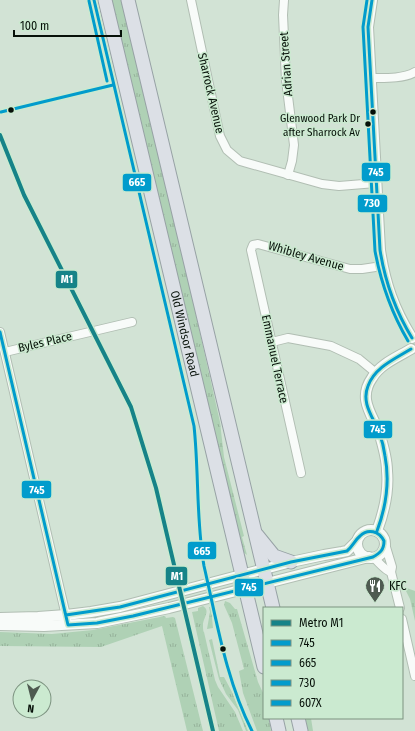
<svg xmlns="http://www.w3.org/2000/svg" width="415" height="731" font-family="'Fira Sans Condensed',sans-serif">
<defs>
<pattern id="grass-tufts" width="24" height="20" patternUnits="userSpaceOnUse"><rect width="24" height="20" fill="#afd1b5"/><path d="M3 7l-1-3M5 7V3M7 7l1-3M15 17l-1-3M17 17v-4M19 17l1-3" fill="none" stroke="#95b29a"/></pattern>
</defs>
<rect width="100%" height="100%" fill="#d2e3d5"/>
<g fill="url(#grass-tufts)">
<polygon points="111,0 123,0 156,138 220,422 224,457 244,536 242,537 247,555 243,552"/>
<polygon points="404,587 415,591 415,621 410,599"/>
<polygon points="225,601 230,603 235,609 237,609 258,682 264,695 264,718 269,718 271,731 257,731 243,693 239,671 244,669 232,623 224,605"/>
<path d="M203 606C211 611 203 618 203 625 203 626 203 632 204 632L215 680 218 687 235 712 243 731H219L192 612 198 611V608Z"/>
<polygon points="209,607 211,607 213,628 207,629 210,612"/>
<polygon points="165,616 166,618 173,617 175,618 203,731 187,731 162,626 101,647 0,646 0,632 52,634 93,630"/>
<polygon points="212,639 220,677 224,677 232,692 248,731 246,731 238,710 226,694 219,679 209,640"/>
<polygon points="305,718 311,718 313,731 308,731"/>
</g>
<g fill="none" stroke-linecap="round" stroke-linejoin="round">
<defs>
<g id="minor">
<polyline points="191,0 220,136 227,150 240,161 322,184 339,186 376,183"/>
<polyline points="284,0 283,15 286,80 294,145 292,161 288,175"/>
<path d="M371 78C384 78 403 79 415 72"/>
<polyline points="0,332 67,620"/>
<polyline points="272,342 288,338 331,346 359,359 376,373"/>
<polyline points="5,352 132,322"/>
<polyline points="301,473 251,250 253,245 258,244 350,269 362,269 382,266"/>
<polyline points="385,544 392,567 391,572 400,608"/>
<path d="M373 557C379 562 384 570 391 572"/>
<polyline points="402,619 415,676"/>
</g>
<g id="tertiary">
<path d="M372 0 368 27 380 250C385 284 394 309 412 338"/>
<circle cx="371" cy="544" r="14"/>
<path d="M377 531C384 512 389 492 387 471 387 458 383 445 379 432 371 413 358 398 372 378 380 364 398 357 411 349"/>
<polyline points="0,618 38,617 66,615 91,612 120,607 291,562 324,555 342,552 347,551 357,541"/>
<polyline points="0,625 44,626 97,623 169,608 369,557"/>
</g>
<g id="trunk">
<path id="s1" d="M105 0 264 667"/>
<polyline points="128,0 273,608"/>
<polyline points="257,535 274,556 291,562"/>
<polyline points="276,718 279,731"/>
<polyline points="298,718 301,731"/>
</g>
</defs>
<use href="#minor" stroke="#b1beb3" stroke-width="10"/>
<use href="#tertiary" stroke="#b1beb3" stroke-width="12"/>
<use href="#trunk" stroke="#97a2a5" stroke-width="15"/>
<use href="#minor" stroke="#f8fbf9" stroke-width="8"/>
<use href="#tertiary" stroke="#f8fbf9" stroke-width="10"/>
<use href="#trunk" stroke="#dce0e6" stroke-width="13"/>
<defs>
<g id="bus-1">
<path d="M372 0 368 27 380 250C385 282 395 310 412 338"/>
<path d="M0 332 68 625 97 623 133 616 373 557C380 553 384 550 384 541 379 531 368 528 360 536 355 540 353 546 347 551L291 562 120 607 66 615"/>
<path d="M377 531C386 507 390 482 385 456 384 448 382 440 379 432 373 417 361 403 368 386 375 367 395 359 411 349"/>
</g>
<path id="bus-2" d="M94 0 194 426C199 472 196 520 204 566 217 622 226 680 252 731"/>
<path id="bus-3" d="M367 0 363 27 375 251C381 283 391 312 408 341"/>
<g id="bus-4">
<polyline points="89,1 107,81"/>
<polyline points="1,112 113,85"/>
</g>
</defs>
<use href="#bus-1" stroke="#cbead0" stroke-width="6"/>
<use href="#bus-2" stroke="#cbead0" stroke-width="6"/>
<use href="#bus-3" stroke="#cbead0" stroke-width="6"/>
<use href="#bus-4" stroke="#cbead0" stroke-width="6"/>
<use href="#bus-1" stroke="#019ccc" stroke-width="3"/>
<use href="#bus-2" stroke="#019ccc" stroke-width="3"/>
<use href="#bus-3" stroke="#019ccc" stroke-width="3"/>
<use href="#bus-4" stroke="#019ccc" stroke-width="3"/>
<defs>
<polyline id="metro-1" points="0,135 24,195 131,407 156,488 213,731"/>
</defs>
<use href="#metro-1" stroke="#cbead0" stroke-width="7"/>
<use href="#metro-1" stroke="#168388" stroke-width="4"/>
</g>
<defs>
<symbol id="restaurant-pin" viewBox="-11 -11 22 30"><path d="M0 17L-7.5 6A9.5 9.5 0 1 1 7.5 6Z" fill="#4e5a50" stroke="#cbead0"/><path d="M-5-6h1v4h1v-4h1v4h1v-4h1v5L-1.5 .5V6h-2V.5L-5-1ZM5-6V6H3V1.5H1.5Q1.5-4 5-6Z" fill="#fff"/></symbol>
</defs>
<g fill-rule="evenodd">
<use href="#restaurant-pin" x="364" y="575" width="22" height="30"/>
</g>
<g fill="#071109" stroke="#cbead0" stroke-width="1.5">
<circle cx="11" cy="110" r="3.5"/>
<circle cx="373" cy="112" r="3.5"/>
<circle cx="368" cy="124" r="3.5"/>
<circle cx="223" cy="649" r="3.5"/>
</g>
<g text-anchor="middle" stroke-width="3" stroke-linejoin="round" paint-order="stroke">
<g font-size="11" fill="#071109" stroke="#cbead0" text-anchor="end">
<text x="360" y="122">Glenwood Park Dr<tspan x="360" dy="14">after Sharrock Av</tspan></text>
</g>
<g font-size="12" fill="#071109" stroke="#cbead0">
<text transform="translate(286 64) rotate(-94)" y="4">Adrian Street</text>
<text transform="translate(211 93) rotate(77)" y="4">Sharrock Avenue</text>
<text transform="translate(306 256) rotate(16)" y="4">Whibley Avenue</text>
<text dy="4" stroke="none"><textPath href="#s1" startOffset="343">Old Windsor Road</textPath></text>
<text transform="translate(45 342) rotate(-13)" y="4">Byles Place</text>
<text transform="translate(275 359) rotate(78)" y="4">Emmanuel Terrace</text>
</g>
<g font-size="12" fill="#071109" stroke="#cbead0" text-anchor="start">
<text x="389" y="590">KFC</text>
</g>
</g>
<g stroke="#cbead0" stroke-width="1.5">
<rect x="361" y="162" width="30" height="20" rx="4" fill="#019ccc"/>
<rect x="122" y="173" width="30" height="19" rx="4" fill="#019ccc"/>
<rect x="357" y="194" width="31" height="19" rx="4" fill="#019ccc"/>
<rect x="55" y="270" width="23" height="19" rx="4" fill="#168388"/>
<rect x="363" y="420" width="30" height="19" rx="4" fill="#019ccc"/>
<rect x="21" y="480" width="31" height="19" rx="4" fill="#019ccc"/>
<rect x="187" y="541" width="30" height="19" rx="4" fill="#019ccc"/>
<rect x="165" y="566" width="23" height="20" rx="4" fill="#168388"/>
<rect x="234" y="578" width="30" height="19" rx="4" fill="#019ccc"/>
</g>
<g font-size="11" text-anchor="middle" font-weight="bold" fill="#fff">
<text x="376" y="176">745</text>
<text x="137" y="186">665</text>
<text x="372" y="207">730</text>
<text x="67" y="283">M1</text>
<text x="378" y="433">745</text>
<text x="37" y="494">745</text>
<text x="202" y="555">665</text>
<text x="177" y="580">M1</text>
<text x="249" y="591">745</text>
</g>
<rect x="263" y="607" width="140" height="112" fill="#cbead0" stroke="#7d9380"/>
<rect x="271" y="620" width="20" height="6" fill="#168388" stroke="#7d9380"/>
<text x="299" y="627" font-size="12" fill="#071109">Metro M1</text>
<rect x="271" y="640" width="20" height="6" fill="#019ccc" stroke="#7d9380"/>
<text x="299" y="647" font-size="12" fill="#071109">745</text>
<rect x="271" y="660" width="20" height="6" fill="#019ccc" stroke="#7d9380"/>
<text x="299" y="667" font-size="12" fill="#071109">665</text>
<rect x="271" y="680" width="20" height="6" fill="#019ccc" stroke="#7d9380"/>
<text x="299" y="687" font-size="12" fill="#071109">730</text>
<rect x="271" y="700" width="20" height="6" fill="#019ccc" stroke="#7d9380"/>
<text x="299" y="707" font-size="12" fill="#071109">607X</text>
<g transform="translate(32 699) rotate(187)"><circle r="19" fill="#cbead0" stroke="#7d9380"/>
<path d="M0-3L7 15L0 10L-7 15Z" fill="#4e5a50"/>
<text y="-6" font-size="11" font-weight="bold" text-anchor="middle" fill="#071109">N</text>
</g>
<path d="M14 30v6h107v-6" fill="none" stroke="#071109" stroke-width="2"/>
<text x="20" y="30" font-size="12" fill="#071109" stroke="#cbead0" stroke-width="3" paint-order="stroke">100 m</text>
</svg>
